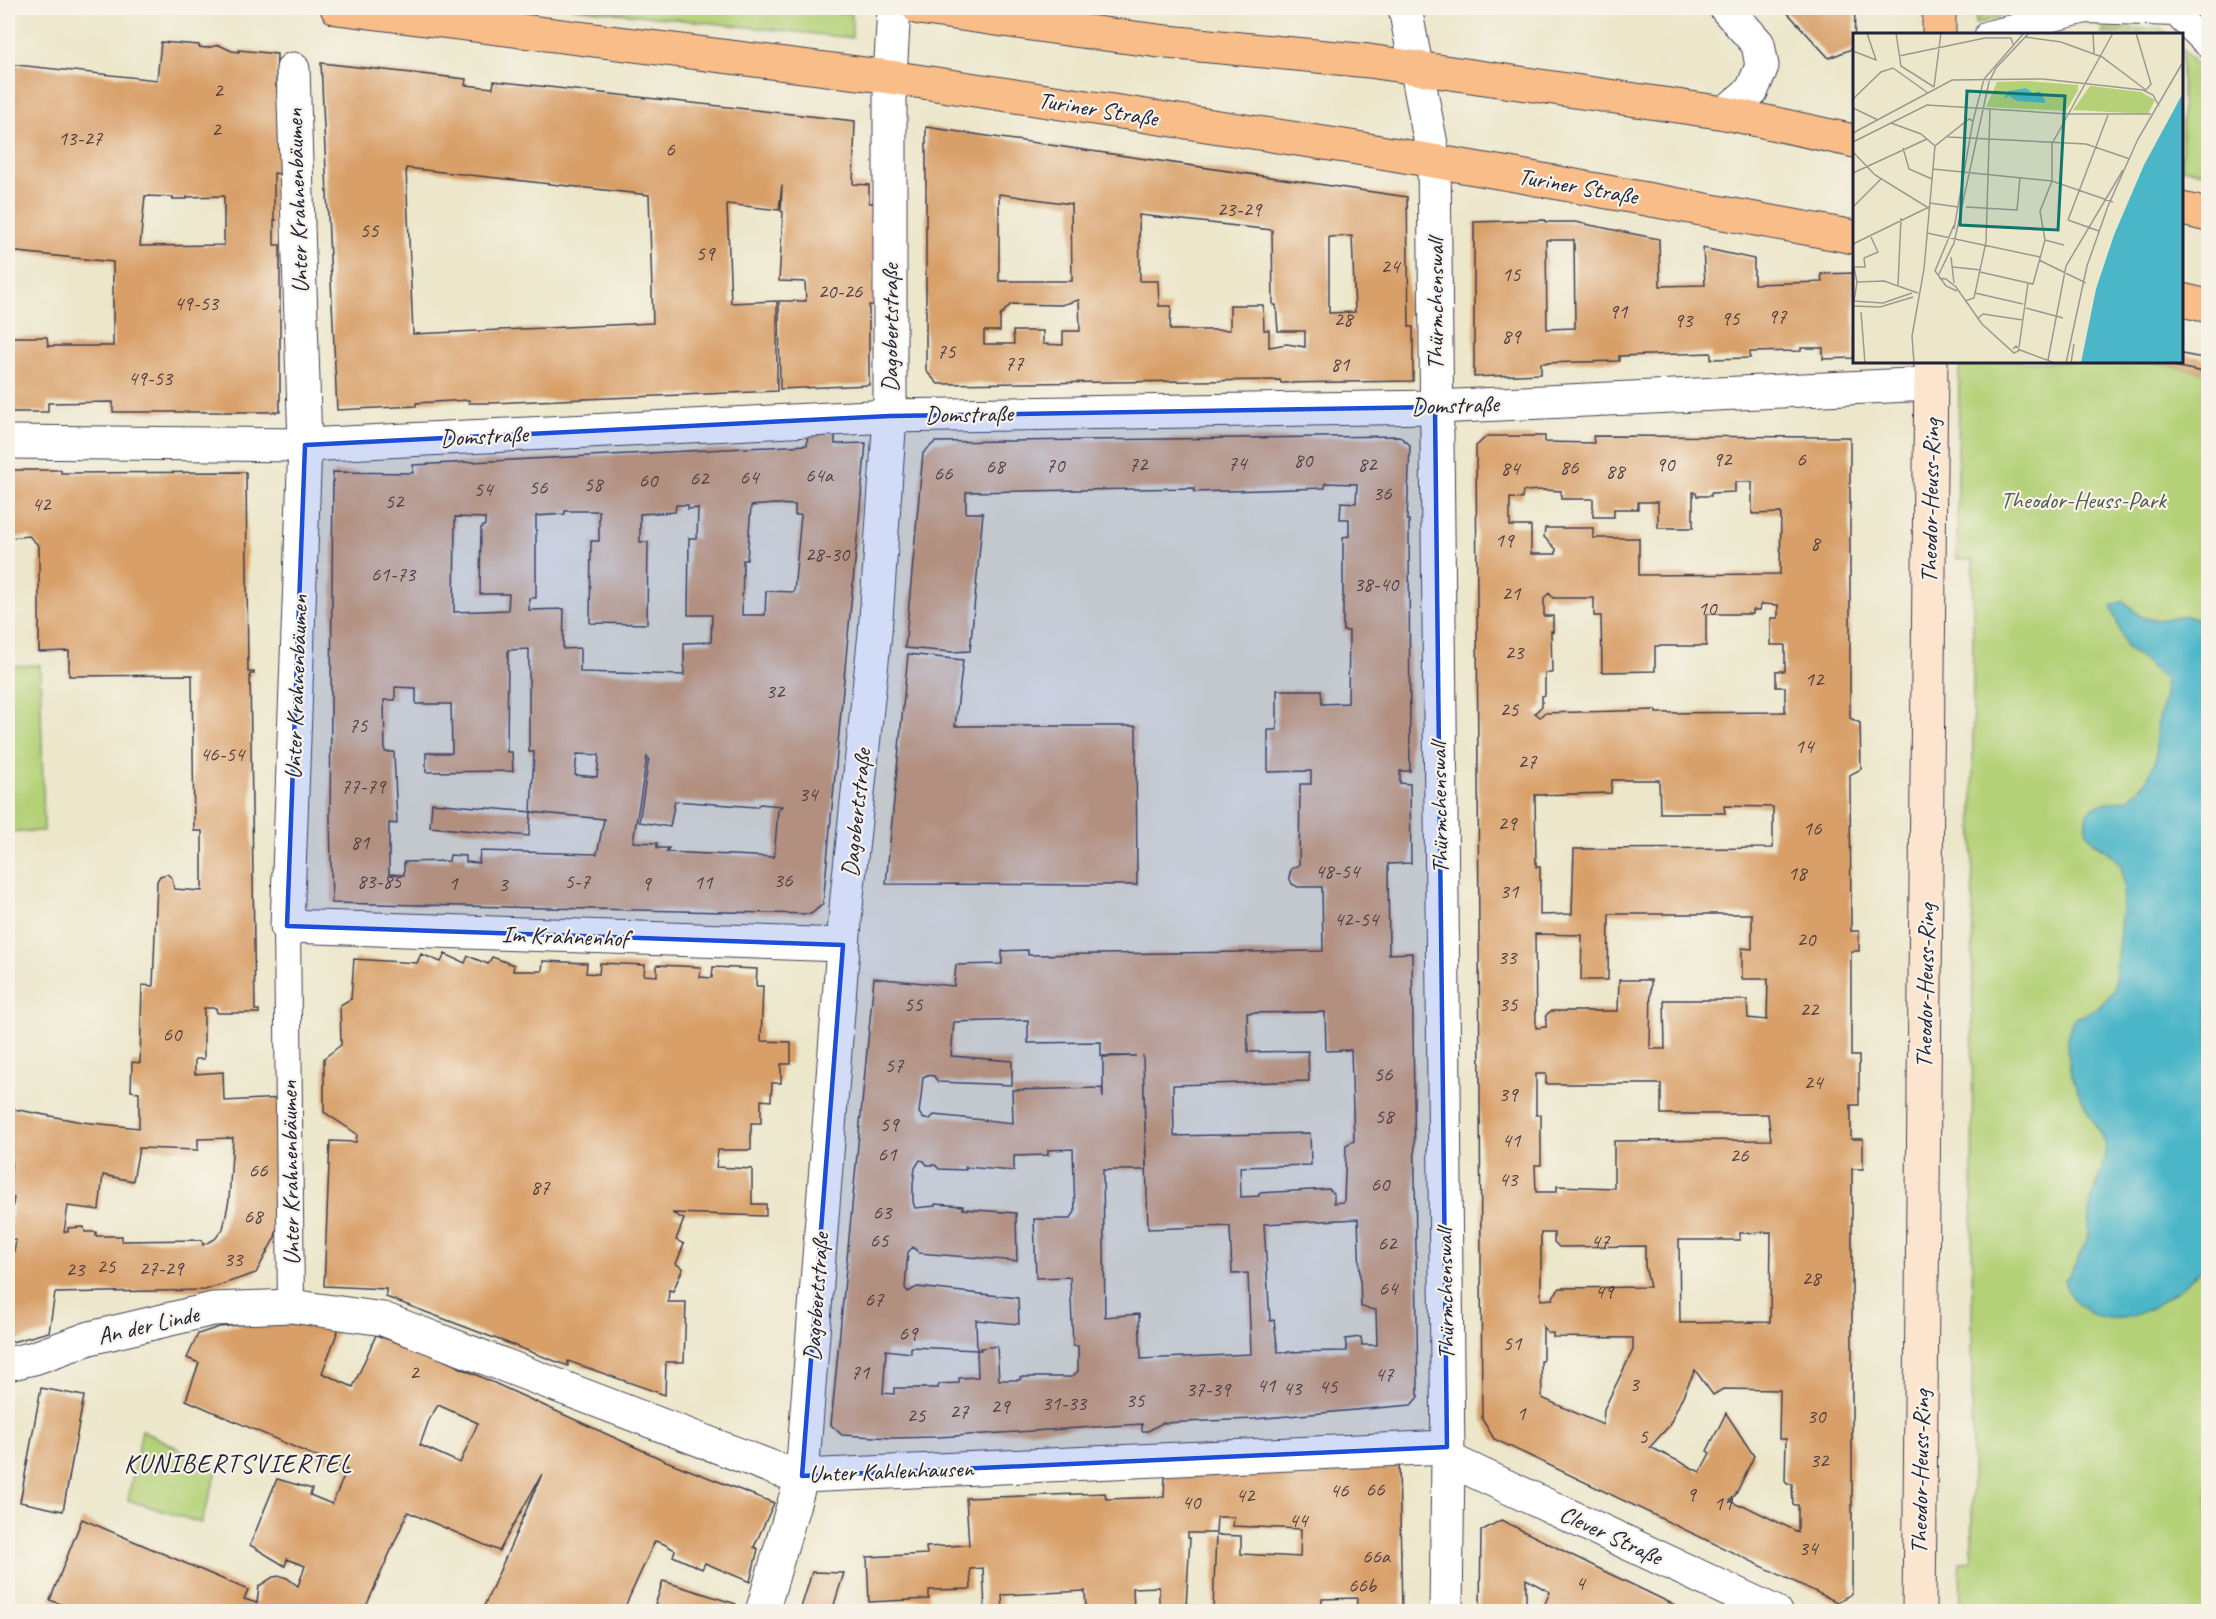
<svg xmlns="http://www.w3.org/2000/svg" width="2216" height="1619" font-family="Caveat,sans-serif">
<rect width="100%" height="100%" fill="#f7f3e8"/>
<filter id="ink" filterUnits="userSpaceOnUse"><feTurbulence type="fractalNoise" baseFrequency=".0167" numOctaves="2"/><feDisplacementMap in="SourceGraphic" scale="12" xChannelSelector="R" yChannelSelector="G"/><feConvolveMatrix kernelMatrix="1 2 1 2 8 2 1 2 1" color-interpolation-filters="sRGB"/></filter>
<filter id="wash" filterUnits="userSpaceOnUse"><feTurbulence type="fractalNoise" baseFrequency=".008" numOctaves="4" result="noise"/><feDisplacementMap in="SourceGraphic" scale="24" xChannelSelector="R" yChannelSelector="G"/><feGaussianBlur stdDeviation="1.35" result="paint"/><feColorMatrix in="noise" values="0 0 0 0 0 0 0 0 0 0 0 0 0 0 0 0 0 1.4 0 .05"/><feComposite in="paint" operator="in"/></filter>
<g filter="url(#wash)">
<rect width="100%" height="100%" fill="#ece6ca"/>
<g fill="#b4d178" stroke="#6b7a5a" stroke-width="1.5">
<polygon points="572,8 790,8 852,14 852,38"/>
<polygon points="1976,8 2033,8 1976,24"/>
<polygon points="2161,28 2167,34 2102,34 2104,29"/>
<polygon points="2182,49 2208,77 2208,174 2182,168"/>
<polygon points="1961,362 2153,362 2208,373 2208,1611 1961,1611 1960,1562 1972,1561 1973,560 1957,559 1959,374"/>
<polygon points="40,665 44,831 8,832 8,666"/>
<polygon points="142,1430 218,1469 201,1523 128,1500"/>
</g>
<path fill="#4bb6c8" stroke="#366c82" stroke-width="1.5" d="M2123 601C2132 606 2135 615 2145 618 2171 626 2177 604 2208 625V1263C2178 1292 2124 1341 2081 1307 2073 1300 2065 1290 2065 1280L2069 1276 2087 1240 2090 1206 2106 1156V1146C2104 1137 2098 1129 2093 1121 2076 1090 2057 1052 2074 1018L2085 1015 2098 1008 2114 991 2124 888C2123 879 2124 872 2120 864 2110 846 2083 846 2086 820 2086 812 2091 808 2097 805L2128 799 2146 782 2156 759V732L2165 695V680L2162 676 2126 647 2111 606Z"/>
<g id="blocks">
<g fill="#d89f67" fill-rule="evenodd">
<polygon points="1783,8 1855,8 1854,48 1829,58"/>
<path d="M161 42 199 45V47L206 48 219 45 232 51 239 52V50L277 54 276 86 277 85 281 174 274 173V217L276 220H274V245H280V412H113V402L48 403V412H8V337H47L48 346H113V262L8 251V64L157 80ZM145 196 173 197V199H187V197L224 196V245L140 246Z"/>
<path d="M321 63 466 79 465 85 493 88 494 81 855 121 853 184 869 185V203H874V305H869V385L780 389 779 301H806L805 282 779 281 783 212 781 211 782 185 779 210 727 204 731 303 777 301V391L491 403H469V400L416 403V406L337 410ZM406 168 649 195 653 323 413 334Z"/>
<path d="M926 127 1407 197 1409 325V327H1413V381L1281 383 1280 380 938 384 926 371ZM999 194 1071 204 1072 281H999ZM1139 215 1272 230 1273 305H1276L1278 331H1305V347L1287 344 1269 347V330H1264L1263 305H1230V330H1170L1171 306H1159L1158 281H1140ZM1352 236 1355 312 1329 313V237ZM1079 300 1080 331H1063V345L1043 344V331H1013L1014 344H984V331H1000V316L1011 304 1061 305Z"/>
<path d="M1545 220 1546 222H1575L1659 239 1660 286 1705 285 1703 248 1754 259V284L1822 282 1821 274 1854 273V358L1823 359V348H1801V351L1750 352V358L1711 359V353L1619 356V361L1541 363V374L1474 377V222ZM1546 240H1574L1575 328 1547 329Z"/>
<polygon points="2182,354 2208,359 2208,373 2159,363 2182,362"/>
<path d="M808 432 835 433V444L866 443 823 904 811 914 332 903 330 819 333 472 413 473V465L807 445ZM774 504 795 505V515H801L794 592 766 591 765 615H742L743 560H747L751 506ZM676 505H688V509L698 508 697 538H689L688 615H712L711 642 684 643V675L580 672V648L563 649 564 609 529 610V598H536V516L565 514V511H599V541H591L590 623 647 624 648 542H640V514L675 512ZM455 517 485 518V525L481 528 480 594H509L508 610 454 612ZM529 649V752H534L531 812 604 819 597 854 480 851 479 863 466 862V856L450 855 449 861 404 862V875L389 874V823L397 824 394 752H385L384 700H395V687L416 688V704H451L452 753H426V772L513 771 512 752H507L508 650ZM577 754 599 755 597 777 575 775ZM647 757 649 758 639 822 670 827 675 801 756 807 760 804 782 806 778 810 774 857 666 852 669 848H657V843L633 842Z"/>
<path d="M1399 436 1410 445 1407 520H1409L1410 771H1400V783L1410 784 1411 863 1388 864 1389 954 1412 953 1418 1397 1411 1405 1254 1419 1162 1423 1148 1431H1142V1424L938 1437 892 1438 842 1435 831 1425 874 978 954 986 956 965 1002 964V951L1028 950V955L1323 951 1322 887H1298L1292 884 1289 877 1291 869 1299 865 1300 784H1311V771L1268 772V730H1277V690H1321L1322 704 1348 703 1349 631H1343V537L1349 536V519H1340L1341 502 1356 503 1357 484 1325 483V488L1194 492V488L966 492V513H983L970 651 952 652 905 648 923 453 935 442ZM1325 1012 1326 1051 1351 1050 1354 1141 1346 1145 1344 1202 1334 1203V1194L1329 1189 1259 1193V1196L1241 1197 1240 1167 1311 1165 1310 1133 1174 1136 1173 1085 1309 1081 1308 1051 1248 1052 1247 1013ZM1028 1020V1043L1101 1042V1056H1136L1103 1057V1098L1102 1088 1012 1090 1013 1123 934 1115 930 1119H924L919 1113 921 1097 923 1077 927 1075 934 1076 938 1082 1012 1085V1061L951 1056 954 1022ZM1143 1055 1148 1229 1230 1226 1232 1274 1248 1273 1251 1354 1141 1359 1139 1314 1105 1317 1103 1170H1146ZM1073 1149 1075 1212 1070 1219H1034L1036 1278 1070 1277 1073 1346H1078V1371L1072 1377H1020V1380H999L997 1346 980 1348 981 1350H977L978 1377 959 1378V1383L939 1384 938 1388H894V1394L883 1393 886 1350 911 1353V1347L977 1350 976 1320 1019 1324 1018 1298 917 1287 908 1292 905 1288 908 1252 913 1247 919 1253 1017 1261 1016 1213 963 1209V1206L935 1204V1206L915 1208 913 1202V1184L915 1168 920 1160 924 1161 927 1165H935L939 1169 966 1170 965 1167 1014 1171V1156L1048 1155V1150ZM1358 1219 1361 1307 1376 1310 1377 1345H1362L1361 1337 1345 1339 1347 1351 1278 1352 1274 1320 1270 1321 1264 1224Z"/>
<path d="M1487 436H1545V442L1594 443 1593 436 1850 437V718L1860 723 1861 769 1850 775 1851 931H1859V951H1851V1056H1859V1105H1851V1139H1863V1169H1852V1594L1837 1602 1494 1439 1482 1419 1476 446ZM1735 482H1752V514L1781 513 1780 574 1639 575V538H1593V528H1545L1544 537 1556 549V554H1531V526H1510V498L1522 499 1523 491 1544 490 1561 491V499H1593V517H1614V509H1638V502H1658V528H1693V492L1696 493 1697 496H1711V493L1735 492ZM1549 593 1553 598H1594V616H1601L1602 672 1655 671V646H1706V614H1753V610H1760L1761 604 1778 605V618H1771V645H1785V671H1776V687H1785V712L1656 713V710L1544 713 1540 717 1535 713 1542 706V696L1545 695V673H1552L1551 631 1553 632V616H1544V598ZM1612 780H1659L1660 813H1725L1724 806 1773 807V848L1574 849 1572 914 1540 915V867H1536L1535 795 1611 793ZM1609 914H1752V949L1742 948V979H1768L1767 1020 1748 1018 1747 1000H1664L1665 1049H1650L1651 980H1619L1618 1011H1551L1546 1015V1027L1536 1028 1535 934 1582 935 1581 980H1608ZM1536 1074H1546V1084H1661V1114H1768L1771 1140 1614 1141V1188L1557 1186V1192H1536L1535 1165H1541V1115H1536ZM1771 1232 1770 1322 1680 1323 1679 1240H1740V1233ZM1541 1233H1554V1242L1559 1247 1645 1246V1266L1650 1287 1560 1288 1554 1295 1553 1299 1541 1300ZM1543 1326 1548 1333H1553V1337L1633 1338V1350L1604 1409 1603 1425 1542 1398 1541 1361H1543ZM1695 1370 1713 1395 1723 1389 1780 1390 1779 1439H1786L1785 1481 1787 1484H1792L1793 1505H1798V1532L1743 1505 1740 1506 1730 1501 1736 1494 1754 1456 1726 1413 1707 1451 1710 1453 1700 1472 1650 1447 1669 1426Z"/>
<path d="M8 470H61V473L246 472 248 672H254V674H250L255 1010H259V1013H217L216 1008H204V1059H195V1074L223 1072 224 1101 285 1098 283 1204 275 1237 256 1273 205 1290 55 1293 49 1332 8 1343V1271L11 1270 16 1240 8 1238 14 1198 8 1196 12 1159 8 1158V1108L82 1122 139 1128V1092L131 1091 132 1062 140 1063 142 985 153 986 157 881 160 876 167 874 172 878 174 889 202 891V831H194L192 675 69 676V651L39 652V546L29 536 8 538ZM233 1138 229 1200 223 1229 215 1239 203 1245 202 1240 122 1241V1236H96V1232H85L84 1227 68 1228V1232H64L68 1206 99 1210 103 1175 133 1181 139 1148 198 1150V1139Z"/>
<polygon points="908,654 963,660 955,726 1136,726 1137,885 886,884"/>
<polygon points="432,803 531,812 529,836 430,827"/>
<polygon points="421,954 441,962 445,954 465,963 468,956 488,964 492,957 514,965 513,971 542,971 543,961 587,963 586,973 599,974 600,963 645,965 644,975 657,976 657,965 701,967 700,977 712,978 713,967 757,969 756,986 763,986 761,1041 791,1042 791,1064 781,1064 781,1083 772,1083 771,1101 761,1100 761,1123 751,1123 751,1150 718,1150 716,1167 752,1169 752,1204 766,1204 766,1216 672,1213 684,1219 676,1240 684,1244 676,1264 683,1268 673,1291 669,1290 668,1302 686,1302 684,1362 666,1362 665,1395 568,1361 568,1366 386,1297 386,1289 324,1286 330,1141 356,1142 357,1134 324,1112 324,1058 341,1045 340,1005 351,999 354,959 417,963"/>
<path d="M286 1320 339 1328 322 1373 353 1387 376 1335 437 1357 666 1461 774 1503 754 1547 758 1549 750 1582 705 1563 702 1569 673 1556 675 1550 664 1544 655 1541 623 1611H482L542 1474 499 1551 408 1512 364 1611H78L50 1600 82 1519 248 1590 244 1599 257 1603 259 1586 273 1577 281 1576 287 1578 298 1586 305 1566 287 1559 285 1566 250 1545 277 1479 312 1489 310 1495 332 1504 347 1470 186 1400 199 1363 187 1358 198 1334 219 1327ZM438 1405 478 1423 460 1463 420 1445 429 1420Z"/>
<polygon points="41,1388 84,1396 63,1511 20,1502"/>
<path d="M1399 1465 1402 1611H1356L1357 1598 1322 1599 1321 1611H1159V1587L1133 1588 1134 1611H1086L1085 1591 1002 1595 1003 1611H985L983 1568 970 1569 971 1589 929 1590V1599L869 1602 867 1557 927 1554 926 1547 969 1545 966 1498 1105 1493 1106 1499 1164 1497 1165 1475ZM1217 1517H1234L1233 1526 1301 1529 1300 1557 1241 1554V1536L1216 1535 1213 1609 1186 1607 1190 1538H1188V1533H1216Z"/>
<polygon points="1501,1520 1608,1573 1687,1611 1556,1611 1544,1606 1550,1592 1526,1579 1526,1609 1542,1609 1542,1611 1480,1611 1481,1531"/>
<polygon points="812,1572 844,1573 832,1611 800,1611"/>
<polygon points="663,1581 736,1604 733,1611 653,1611"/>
</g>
</g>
</g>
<g filter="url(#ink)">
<use href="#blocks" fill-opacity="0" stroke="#403f50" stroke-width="1.5"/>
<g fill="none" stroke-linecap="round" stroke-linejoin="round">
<defs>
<g id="pedestrian">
<polyline points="1988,34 2086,10 2175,13 2208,45"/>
<polyline points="287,926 291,1306"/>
</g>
<g id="minor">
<polyline points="1405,8 1434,160 1448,1459 1446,1612"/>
<polyline points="293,69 305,445 287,926 843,945"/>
<polyline points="1725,113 1752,90 1762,66 1758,44 1726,8"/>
<polyline points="8,442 305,445 890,416 1435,407 1931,384"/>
<polyline points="8,1364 34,1358 90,1338 213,1309 291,1306 383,1319 779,1470 802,1476 1447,1447"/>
<polyline points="1448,1459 1775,1612"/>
<polyline points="762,1612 802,1476 847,896 875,633 890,416 890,77 894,8"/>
</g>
<polyline id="secondary" points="1919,1612 1931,362"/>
<g id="primary">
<polyline points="337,8 890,77 1357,148 1515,175 1854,237"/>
<polyline points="919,8 1073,30 1167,42 1369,61 1725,113 1854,141"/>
<polyline points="1939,34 1939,8"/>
<polyline points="2182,209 2208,215"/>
<polyline points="2182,300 2208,306"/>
</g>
</defs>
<use href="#pedestrian" stroke="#403f50" stroke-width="28"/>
<use href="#minor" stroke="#403f50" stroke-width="35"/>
<use href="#secondary" stroke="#403f50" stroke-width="35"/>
<use href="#primary" stroke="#403f50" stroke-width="35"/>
<use href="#pedestrian" stroke="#fff" stroke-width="26"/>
<use href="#minor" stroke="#fff" stroke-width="33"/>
<use href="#secondary" stroke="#fce5cf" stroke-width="33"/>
<use href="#primary" stroke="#f8bd88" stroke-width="33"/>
</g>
</g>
<path fill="#1d4ed8" fill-opacity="0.2" stroke="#1d4ed8" stroke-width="4.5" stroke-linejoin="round" d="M1435 407 1447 1447 802 1476 843 945 287 926 305 445 890 416Z"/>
<g text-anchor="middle" stroke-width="4.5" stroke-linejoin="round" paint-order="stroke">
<g font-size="21" fill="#504146">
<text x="218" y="97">2</text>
<text x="216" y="136">2</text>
<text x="80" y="145">13-27</text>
<text x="670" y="156">6</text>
<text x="1239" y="216">23-29</text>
<text x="369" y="237">55</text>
<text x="705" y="260">59</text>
<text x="1390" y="273">24</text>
<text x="1511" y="281">15</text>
<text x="840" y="298">20-26</text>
<text x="196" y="310">49-53</text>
<text x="1618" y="318">91</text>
<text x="1777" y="323">97</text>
<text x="1730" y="325">95</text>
<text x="1343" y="326">28</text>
<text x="1683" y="327">93</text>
<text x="1511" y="343">89</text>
<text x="946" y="358">75</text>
<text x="1014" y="370">77</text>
<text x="1340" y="371">81</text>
<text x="150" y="385">49-53</text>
<text x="1722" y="466">92</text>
<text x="1801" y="466">6</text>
<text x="1303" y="467">80</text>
<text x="1237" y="470">74</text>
<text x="1138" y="471">72</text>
<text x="1367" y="471">82</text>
<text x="1665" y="471">90</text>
<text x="1055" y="472">70</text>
<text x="995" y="473">68</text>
<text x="1569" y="474">86</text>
<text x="1510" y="475">84</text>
<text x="1615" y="478">88</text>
<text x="943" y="480">66</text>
<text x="819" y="482">64a</text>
<text x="749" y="484">64</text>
<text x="699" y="485">62</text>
<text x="648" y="487">60</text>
<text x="593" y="491">58</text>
<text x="538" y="494">56</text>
<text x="483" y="496">54</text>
<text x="1382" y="500">36</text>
<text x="394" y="508">52</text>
<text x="41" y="511">42</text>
<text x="1504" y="547">19</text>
<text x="1815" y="550">8</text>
<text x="827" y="561">28-30</text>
<text x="393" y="581">61-73</text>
<text x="1376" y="591">38-40</text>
<text x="1511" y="600">21</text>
<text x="1707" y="615">10</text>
<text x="1514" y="659">23</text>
<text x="1814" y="686">12</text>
<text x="775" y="698">32</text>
<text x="1509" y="716">25</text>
<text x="358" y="732">75</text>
<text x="1804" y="753">14</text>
<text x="222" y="761">46-54</text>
<text x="1527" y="768">27</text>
<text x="363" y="793">77-79</text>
<text x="808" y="801">34</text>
<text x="1507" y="830">29</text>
<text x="1812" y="835">16</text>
<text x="360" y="849">81</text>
<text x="1337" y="878">48-54</text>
<text x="1797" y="880">18</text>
<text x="783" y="887">36</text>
<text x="379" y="888">83-85</text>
<text x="577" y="888">5-7</text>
<text x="703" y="889">11</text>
<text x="453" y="890">1</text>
<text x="646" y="890">9</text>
<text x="503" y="891">3</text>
<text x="1509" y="898">31</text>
<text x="1356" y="926">42-54</text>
<text x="1806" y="946">20</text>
<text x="1507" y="964">33</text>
<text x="913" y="1011">55</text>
<text x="1508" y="1011">35</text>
<text x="1809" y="1016">22</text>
<text x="172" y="1041">60</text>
<text x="894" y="1072">57</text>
<text x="1383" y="1081">56</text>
<text x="1813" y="1089">24</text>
<text x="1508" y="1101">39</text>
<text x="1384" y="1123">58</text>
<text x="889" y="1131">59</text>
<text x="1511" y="1147">41</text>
<text x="887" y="1161">61</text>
<text x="1739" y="1162">26</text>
<text x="258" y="1177">66</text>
<text x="1508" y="1186">43</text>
<text x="1380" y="1191">60</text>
<text x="540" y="1194">87</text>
<text x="882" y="1219">63</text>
<text x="253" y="1223">68</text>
<text x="879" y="1247">65</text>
<text x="1600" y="1248">47</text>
<text x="1387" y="1250">62</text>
<text x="233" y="1266">33</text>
<text x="106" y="1273">25</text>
<text x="161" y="1275">27-29</text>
<text x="75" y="1276">23</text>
<text x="1811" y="1285">28</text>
<text x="1388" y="1295">64</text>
<text x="1604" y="1298">49</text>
<text x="874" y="1306">67</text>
<text x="908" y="1340">69</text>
<text x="1512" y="1350">51</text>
<text x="414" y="1379">2</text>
<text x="860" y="1379">71</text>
<text x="1384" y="1381">47</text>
<text x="1634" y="1391">3</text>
<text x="1266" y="1392">41</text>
<text x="1328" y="1393">45</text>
<text x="1292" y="1395">43</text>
<text x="1208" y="1396">37-39</text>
<text x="1135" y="1407">35</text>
<text x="1064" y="1410">31-33</text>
<text x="1000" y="1413">29</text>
<text x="959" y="1418">27</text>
<text x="1521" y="1420">1</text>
<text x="916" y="1422">25</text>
<text x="1816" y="1423">30</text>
<text x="1643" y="1443">5</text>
<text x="1819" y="1467">32</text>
<text x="1375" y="1496">66</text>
<text x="1339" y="1497">46</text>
<text x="1691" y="1501">9</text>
<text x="1245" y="1502">42</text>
<text x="1191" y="1509">40</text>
<text x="1723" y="1510">11</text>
<text x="1298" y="1527">44</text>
<text x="1808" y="1555">34</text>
<text x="1376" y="1563">66a</text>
<text x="1580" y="1590">4</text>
<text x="1362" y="1592">66b</text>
</g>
<g font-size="24" fill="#22223b" stroke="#f7f3e8">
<text transform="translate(1098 109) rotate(9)" y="8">Turiner Straße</text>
<text transform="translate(1578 186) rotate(10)" y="8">Turiner Straße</text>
<text transform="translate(297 201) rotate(-92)" y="8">Unter Krahnenbäumen</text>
<text transform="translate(1435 304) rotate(-90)" y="8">Thürmchenswall</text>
<text transform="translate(890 328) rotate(-90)" y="8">Dagobertstraße</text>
<text transform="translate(1455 405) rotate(-2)" y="8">Domstraße</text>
<text transform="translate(969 414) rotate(-1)" y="8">Domstraße</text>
<text transform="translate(484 436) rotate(-3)" y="8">Domstraße</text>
<text transform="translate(1930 501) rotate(-89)" y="8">Theodor-Heuss-Ring</text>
<text transform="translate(296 687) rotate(-88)" y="8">Unter Krahnenbäumen</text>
<text transform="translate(1439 808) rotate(-91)" y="8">Thürmchenswall</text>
<text transform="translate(856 813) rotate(-84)" y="8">Dagobertstraße</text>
<text transform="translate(565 936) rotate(2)" y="8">Im Krahnenhof</text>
<text transform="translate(1925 986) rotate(-89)" y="8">Theodor-Heuss-Ring</text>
<text transform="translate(290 1173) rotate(-91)" y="8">Unter Krahnenbäumen</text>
<text transform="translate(1445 1294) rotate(-91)" y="8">Thürmchenswall</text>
<text transform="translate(816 1297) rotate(-86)" y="8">Dagobertstraße</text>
<text transform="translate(148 1325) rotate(-13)" y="8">An der Linde</text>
<text transform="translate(891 1471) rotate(-2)" y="8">Unter Kahlenhausen</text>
<text transform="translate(1920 1472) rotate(-89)" y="8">Theodor-Heuss-Ring</text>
<text transform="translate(1611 1535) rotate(25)" y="8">Clever Straße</text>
</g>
<g font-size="24" fill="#4e574d" stroke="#f7f3e8">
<text x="2083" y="508">Theodor-Heuss-Park</text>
</g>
<g font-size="26" letter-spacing="1.5" fill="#22223b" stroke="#f7f3e8">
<text x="238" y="1472">KUNIBERTSVIERTEL</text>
</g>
</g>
<g transform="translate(1853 33)">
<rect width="330" height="330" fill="#ece6ca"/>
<path d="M174 48 225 52V57L213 78 133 74 144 49ZM237 53 288 59 302 67 295 81 220 77Z" fill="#b4d178"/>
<path d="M173 55 180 60 187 58 193 70 164 68 156 63 151 66 155 58ZM330 60V330H228L243 256 261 202 291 132Z" fill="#4bb6c8"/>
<path fill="none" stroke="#9b9891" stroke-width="1.5" d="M43 0 48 33 81 54M240 0 241 21M283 0 298 51 293 57M172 4 208 9 249 24 293 57M0 18 23 27 14 0M46 23 132 5H158L160 11M81 54 88 0M0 66 28 39 40 35 75 60M0 75 25 87M38 90 68 101 82 113M0 100 99 47 190 46 290 57 300 62 306 73M95 104 233 111 277 126M0 109 74 72 215 81H298M200 109 260 0M50 115 56 136 79 146M0 119 22 142 74 174M80 136 199 148 260 169M0 140 74 106M77 170 105 174M0 174 28 146M113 174 164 177 167 144M215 187 255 82M215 187 246 198M101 192 82 238 93 253 104 258M101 196 120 88 131 46 171 0M74 200 187 224M192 207 211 212M0 211 76 174M98 224 101 250M186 227 233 250M0 230 4 249 1 268M2 234H12L11 225 25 219 17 202M100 234 128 237M127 239 180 251 192 207 187 178 199 148V109M85 243 101 210 136 49 143 35 176 0M86 245 93 246 103 254 129 291 161 320 167 317 163 313 160 316M4 249 31 248 65 260M45 252 48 185M122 260 170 271M0 268 30 270 59 260M112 268 121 265 133 209 137 76M0 273 27 274 60 264M173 275 210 285M8 279 12 330M124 286 130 281 170 287M166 314 175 250M167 317 202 330M195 327 213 233 270 137M61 330 59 303 71 236 82 113 116 86 120 88M213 330 234 233 255 173 285 106 330 29M218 330 221 311"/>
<path fill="#0f766e" fill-opacity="0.15" stroke="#0f766e" stroke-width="3" d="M114 58 212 63 205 197 107 192Z"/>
<rect width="330" height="330" fill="none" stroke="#22223b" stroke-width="3"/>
</g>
<rect width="2216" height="1619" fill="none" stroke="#f7f3e8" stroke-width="30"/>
</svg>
